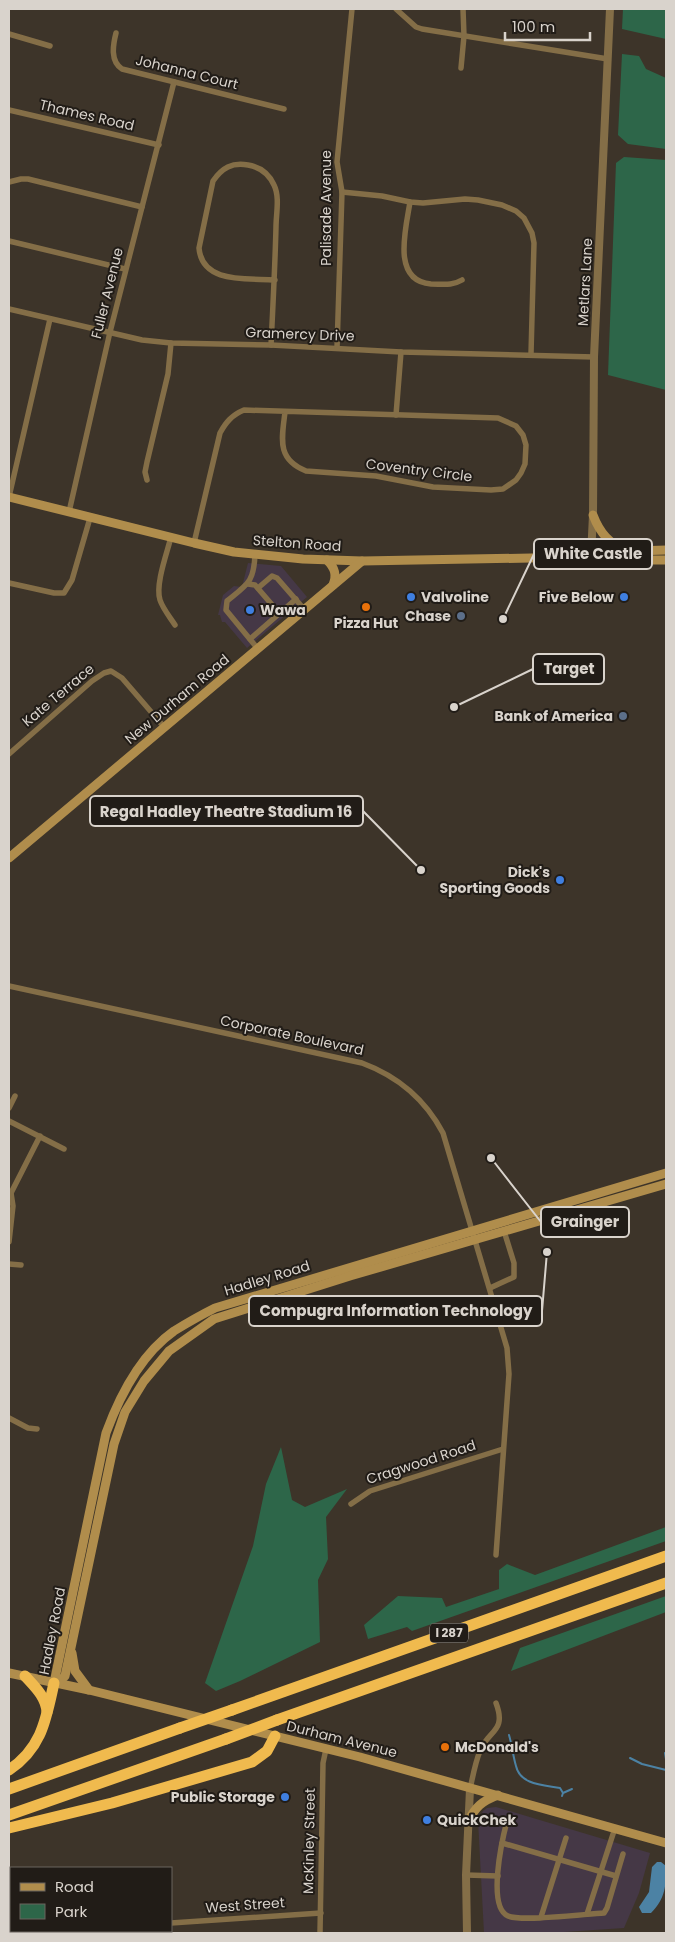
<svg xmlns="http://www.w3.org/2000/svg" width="675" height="1942" font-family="Poppins,sans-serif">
<rect width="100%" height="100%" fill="#3d3429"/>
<g fill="#453846">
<polygon points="248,563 281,566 307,597 247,648 225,622 222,622 220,615 218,615 223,595 234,586 242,587"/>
<polygon points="496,1807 650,1853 639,1893 624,1928 549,1933 484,1933 478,1820 483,1811 487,1808"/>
</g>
<g fill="#2d6649">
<polygon points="623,9 666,9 666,39 622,29"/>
<polygon points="622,54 639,56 646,69 666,78 666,149 628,144 618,135"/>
<polygon points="624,157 666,160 666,390 608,375 616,163"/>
<polygon points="281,1447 292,1500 305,1507 347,1489 326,1517 328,1559 318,1580 320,1642 240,1681 216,1691 205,1683 253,1546 266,1484"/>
<polygon points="666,1527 666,1541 412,1631 407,1627 368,1639 364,1625 398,1596 442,1598 446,1607 499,1589 499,1570 507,1564 535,1575"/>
<polygon points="666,1596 666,1612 511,1671 520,1648"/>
</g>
<path fill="#4c82a4" d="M657 1862H661L666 1866C666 1885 666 1898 651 1913H642L639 1907 649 1892 652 1867Z"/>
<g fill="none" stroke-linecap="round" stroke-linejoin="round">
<g stroke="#4c82a4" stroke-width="2">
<path d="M509 1735C512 1745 513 1756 516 1766 520 1785 544 1785 560 1788L563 1793"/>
<polyline points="665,1753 666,1759"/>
<polyline points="630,1758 642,1764 666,1770"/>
<polyline points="562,1796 563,1793 572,1789"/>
</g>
<g stroke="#846e47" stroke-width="5.5">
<polyline points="396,9 416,27 422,29 608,59"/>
<path d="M116 33C113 45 110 61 122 69L284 109"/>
<polyline points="9,34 50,46"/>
<polyline points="461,68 464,36 463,9"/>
<polyline points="9,110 159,145"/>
<polyline points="9,182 21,179 28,179 142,207"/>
<polyline points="342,192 382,196 410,202 423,203 465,199 478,200 502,205 516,211 524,218 532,233 534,243 531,354"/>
<path d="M410 202C406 228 391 281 431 284 443 284 452 286 462 280"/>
<polyline points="9,241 125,269"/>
<polyline points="9,309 142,340 171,343 271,345 401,352 594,357"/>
<path d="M271 345C273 305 275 266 276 227 276 214 280 197 274 185 269 174 260 167 248 165 232 162 222 168 213 181L199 248C202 284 247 278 275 280"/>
<polyline points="337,348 342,192 337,162 352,9"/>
<polyline points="396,415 401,352"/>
<polyline points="147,480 145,472 147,462 168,374 171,343"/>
<polyline points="9,497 50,319"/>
<polyline points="69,512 110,332 174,82"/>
<path d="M171 537C167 553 155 585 160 600 163 609 170 617 175 625"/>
<path d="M194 543 220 433C226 422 232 415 244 410L498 418 516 426 523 435 526 445 525 464 521 473 516 480 503 489 491 490 433 487 376 476 306 471C276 459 282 438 285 412"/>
<path d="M255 554C254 582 248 584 227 601L226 610 258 649"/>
<polyline points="9,583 54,593 64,593 72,580 90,518"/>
<polyline points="248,584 255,585 280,614"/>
<polyline points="258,588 272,576 277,578 304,609"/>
<polyline points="250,639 296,599"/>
<polyline points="9,754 92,681 104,673 111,671 122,678 165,728"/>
<path d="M9 986 362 1063C397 1076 425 1099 443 1133L507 1348 509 1374 496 1555"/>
<polyline points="9,1108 15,1096"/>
<polyline points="9,1121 64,1149"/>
<polyline points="11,1193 40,1136"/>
<polyline points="9,1242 13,1206 11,1193"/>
<polyline points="9,1264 21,1265"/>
<polyline points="490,1288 514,1277 514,1263 504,1231"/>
<polyline points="9,1418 28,1428 37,1429"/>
<polyline points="351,1504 370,1491 503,1449"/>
<path d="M470 1789C473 1776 475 1763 480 1751 488 1730 507 1732 496 1703"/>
<path d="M507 1821C502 1840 487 1907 508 1916 522 1922 585 1914 604 1913L607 1908 623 1854"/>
<polyline points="502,1843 616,1876"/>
<polyline points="466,1875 498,1876"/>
<polyline points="587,1914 615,1828"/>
<polyline points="541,1917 566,1838"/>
<polyline points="171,1923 321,1913"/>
<polyline points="108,1933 108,1931"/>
<polyline points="320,1933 323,1763 326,1749"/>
</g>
<g stroke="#846e47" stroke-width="8">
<polyline points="591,556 593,515 594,357 610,9"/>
<polyline points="467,1933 466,1875 470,1789"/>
</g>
<g stroke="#b08d4c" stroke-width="9">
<polyline points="9,497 194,543 234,552 303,559 362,561 531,558 591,556 604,552 666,550"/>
<path d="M593 515C599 531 608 544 625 549"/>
<polyline points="591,556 604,560 666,560"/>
<path d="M327 560C335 568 337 575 333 585"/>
<polyline points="9,858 362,561"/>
<polyline points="72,1653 75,1671 89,1690"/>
<polyline points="9,1673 89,1690 360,1757 666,1843"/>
<path d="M54 1683 106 1433C120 1395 140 1355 174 1331 187 1323 201 1315 215 1308L666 1173"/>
<polyline points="54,1683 59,1682 65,1676 114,1444 125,1412 144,1381 169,1351 214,1319 350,1276 666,1184"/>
<path d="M468 1822C475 1807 482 1801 498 1795"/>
</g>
<g stroke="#f0ba4e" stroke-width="11">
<path d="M25 1676C35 1687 46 1697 47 1712"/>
<polyline points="232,1710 666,1556"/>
<polyline points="277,1720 666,1583"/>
<path d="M9 1770C42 1748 46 1719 54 1683"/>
<polyline points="9,1789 180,1728"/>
<polyline points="9,1815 226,1739"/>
<polyline points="9,1828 112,1803 252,1762 267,1751 275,1736"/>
</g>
<g stroke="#f0ba4e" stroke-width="11">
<polyline points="180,1728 232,1710"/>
<polyline points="226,1739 277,1720"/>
</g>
</g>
<g fill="#3f7fe0" stroke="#211c17" stroke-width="2">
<circle cx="411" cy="597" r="5"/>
<circle cx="624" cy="597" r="5"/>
<circle cx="250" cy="610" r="5"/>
<circle cx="560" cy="880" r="5"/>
<circle cx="285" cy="1797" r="5"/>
<circle cx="427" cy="1820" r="5"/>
</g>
<g fill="#e8710a" stroke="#211c17" stroke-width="2">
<circle cx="366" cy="607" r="5"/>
<circle cx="445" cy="1747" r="5"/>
</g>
<g fill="#5c6f8a" stroke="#211c17" stroke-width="2">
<circle cx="461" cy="616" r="5"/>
<circle cx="623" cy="716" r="5"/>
</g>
<g text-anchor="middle" stroke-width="4" stroke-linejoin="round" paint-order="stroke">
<rect fill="#211c17" stroke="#a29c96" stroke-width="1" x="430" y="1623.5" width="38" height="19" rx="4"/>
<g font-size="12" font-weight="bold" fill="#d9d3cc">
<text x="449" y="1637">I 287</text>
</g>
<g font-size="14" fill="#d9d3cc" stroke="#211c17">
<text transform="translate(187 72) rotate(14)" y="5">Johanna Court</text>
<text transform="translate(87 115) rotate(13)" y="5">Thames Road</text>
<text transform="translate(326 208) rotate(-90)" y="5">Palisade Avenue</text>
<text transform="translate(585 282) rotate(-87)" y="5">Metlars Lane</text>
<text transform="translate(107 293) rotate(-76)" y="5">Fuller Avenue</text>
<text transform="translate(300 334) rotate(2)" y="5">Gramercy Drive</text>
<text transform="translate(419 470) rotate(7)" y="5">Coventry Circle</text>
<text transform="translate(297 543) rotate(4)" y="5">Stelton Road</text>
<text transform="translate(58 695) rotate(-40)" y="5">Kate Terrace</text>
<text transform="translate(177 699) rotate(-40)" y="5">New Durham Road</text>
<text transform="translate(292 1035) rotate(12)" y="5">Corporate Boulevard</text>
<text transform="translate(267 1278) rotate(-17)" y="5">Hadley Road</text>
<text transform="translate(421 1462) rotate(-18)" y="5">Cragwood Road</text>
<text transform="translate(52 1631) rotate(-79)" y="5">Hadley Road</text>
<text transform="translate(342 1739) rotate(14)" y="5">Durham Avenue</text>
<text transform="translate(309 1841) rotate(-89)" y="5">McKinley Street</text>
<text transform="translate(245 1905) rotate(-4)" y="5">West Street</text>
</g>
<g font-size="14" font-weight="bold" fill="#d9d3cc" stroke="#211c17" text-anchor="end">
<text x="421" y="602" text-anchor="start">Valvoline</text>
<text x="614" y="602">Five Below</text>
<text x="260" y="615" text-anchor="start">Wawa</text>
<text x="451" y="621">Chase</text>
<text x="366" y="628" text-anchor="middle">Pizza Hut</text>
<text x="613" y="721">Bank of America</text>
<text x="550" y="877">Dick's<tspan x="550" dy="16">Sporting Goods</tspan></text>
<text x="455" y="1752" text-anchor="start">McDonald's</text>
<text x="275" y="1802">Public Storage</text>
<text x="437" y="1825" text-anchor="start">QuickChek</text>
</g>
</g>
<path fill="none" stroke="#d9d3cc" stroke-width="2" d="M503 619L534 554M454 707L533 669M421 870L363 811M491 1158L541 1222M547 1252L542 1311"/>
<g fill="#d9d3cc" stroke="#211c17" stroke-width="2">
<circle cx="503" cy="619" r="5"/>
<circle cx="454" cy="707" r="5"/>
<circle cx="421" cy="870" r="5"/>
<circle cx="491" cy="1158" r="5"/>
<circle cx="547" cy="1252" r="5"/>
</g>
<g fill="#211c17" stroke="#d9d3cc" stroke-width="2">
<rect x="534" y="539" width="118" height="30" rx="5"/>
<rect x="533" y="654" width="71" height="30" rx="5"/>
<rect x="90" y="796" width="273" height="30" rx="5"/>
<rect x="541" y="1207" width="88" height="30" rx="5"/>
<rect x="249" y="1296" width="293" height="30" rx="5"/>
</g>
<g font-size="15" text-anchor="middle" font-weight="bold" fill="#d9d3cc">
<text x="593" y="559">White Castle</text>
<text x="569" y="674">Target</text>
<text x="226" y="817">Regal Hadley Theatre Stadium 16</text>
<text x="585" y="1227">Grainger</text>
<text x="396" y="1316">Compugra Information Technology</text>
</g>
<rect width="675" height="1942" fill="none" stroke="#d9d3cc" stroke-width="20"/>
<rect x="10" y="1867" width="162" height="65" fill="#211c17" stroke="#6b655f"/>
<rect x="20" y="1883" width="25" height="8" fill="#b08d4c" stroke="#6b655f"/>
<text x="55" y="1892" font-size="15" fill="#d9d3cc">Road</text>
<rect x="20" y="1904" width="25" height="15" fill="#2d6649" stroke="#6b655f"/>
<text x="55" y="1917" font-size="15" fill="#d9d3cc">Park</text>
<path d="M505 32v8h85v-8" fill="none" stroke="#d9d3cc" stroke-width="2.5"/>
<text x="512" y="32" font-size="15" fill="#d9d3cc" stroke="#211c17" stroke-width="4" paint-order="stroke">100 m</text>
</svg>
